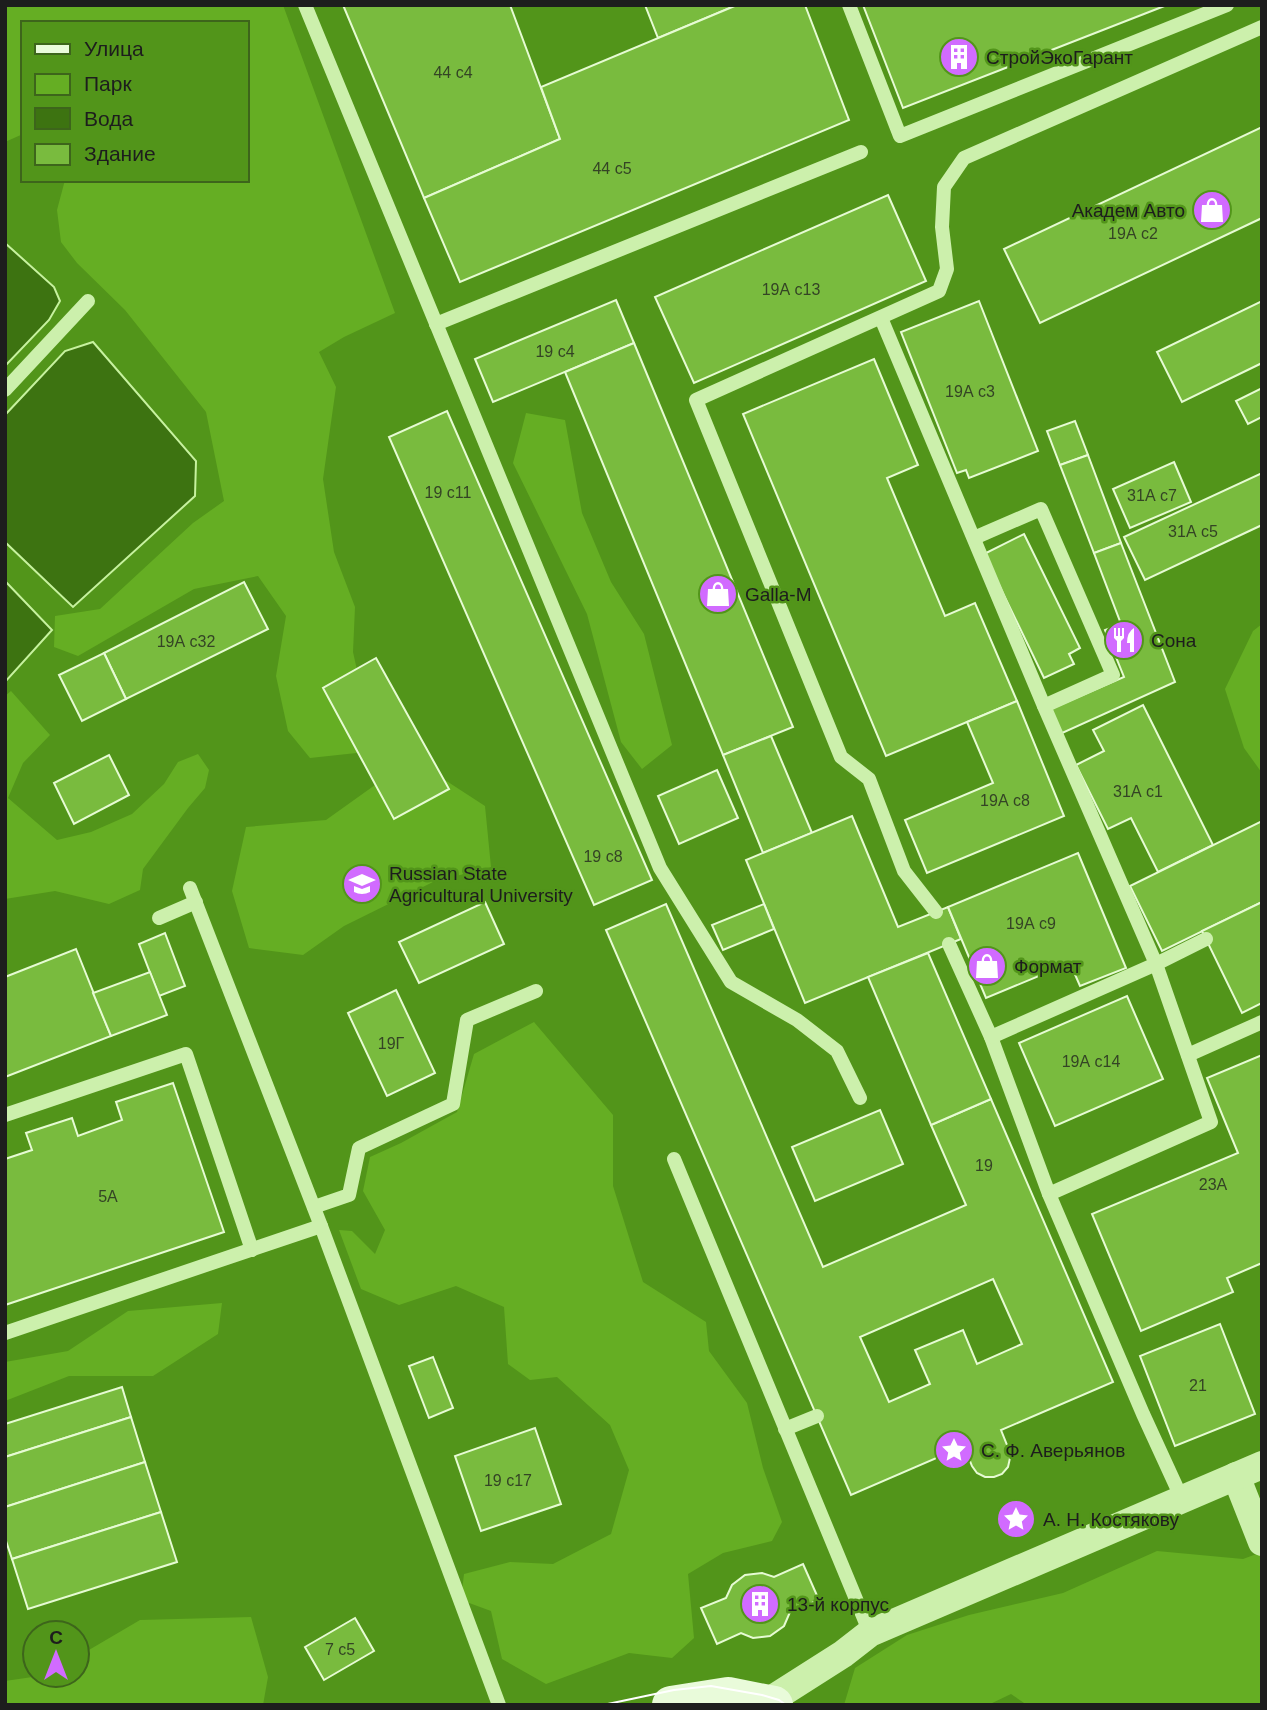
<svg xmlns="http://www.w3.org/2000/svg" width="1267" height="1710" font-family="Helvetica,sans-serif">
<rect width="100%" height="100%" fill="#52951a"/>
<g fill="#65ae23">
<polygon points="5,5 283,5 395,313 344,337 319,352 336,387 323,479 334,552 355,607 353,652 375,751 310,758 288,731 276,676 286,616 258,576 194,589 78,656 54,647 55,616 100,609 193,523 224,501 206,412 125,310 77,263 61,242 57,210 65,180 247,180 247,23 23,23 23,134 5,142"/>
<polygon points="526,413 565,420 582,513 611,582 644,634 672,745 642,769 621,742 587,614 513,463"/>
<polygon points="1262,624 1262,773 1244,748 1225,689 1253,631"/>
<polygon points="11,691 50,735 23,763 8,798 57,840 91,832 132,814 164,784 178,762 198,754 209,770 205,788 188,808 143,869 140,890 109,904 55,891 5,899 5,696"/>
<polygon points="409,777 445,780 485,806 491,867 433,882 344,926 303,955 249,948 232,891 246,827 326,820 382,780"/>
<polygon points="534,1022 613,1115 613,1186 643,1282 706,1322 709,1351 747,1403 763,1468 782,1522 772,1541 723,1553 688,1574 694,1638 672,1658 629,1653 546,1684 502,1659 491,1611 461,1600 464,1574 510,1562 553,1564 611,1534 629,1470 610,1425 557,1377 530,1380 508,1364 504,1307 456,1286 399,1305 361,1289 339,1230 352,1231 375,1254 385,1230 363,1191 370,1157 401,1143 457,1112 474,1054"/>
<polygon points="222,1303 218,1334 153,1376 69,1376 5,1401 5,1362 68,1351 128,1311"/>
<polygon points="1157,1551 1243,1559 1262,1552 1262,1705 1027,1705 1011,1694 988,1705 844,1705 855,1668 907,1635 969,1615 1063,1593"/>
<polygon points="251,1617 268,1677 263,1705 5,1705 5,1681 46,1675 77,1675 77,1657 140,1620"/>
</g>
<g fill="#3d7311" stroke="#c7f29f" stroke-width="2">
<polygon points="5,243 54,287 60,301 49,320 5,366"/>
<polygon points="93,342 196,461 195,496 73,607 5,542 5,415 65,351"/>
<polygon points="5,581 52,630 5,682"/>
</g>
<g fill="#79bb3e" stroke="#e6fbd3" stroke-width="2" fill-rule="evenodd">
<polygon points="343,5 510,5 560,139 424,198"/>
<polygon points="645,5 737,5 658,38"/>
<polygon points="737,5 805,5 849,120 460,282 424,198 560,139 541,87"/>
<polygon points="863,5 1167,5 903,108"/>
<polygon points="1262,127 1262,218 1040,323 1004,249"/>
<polygon points="888,195 926,281 694,383 655,297"/>
<polygon points="616,300 634,343 493,402 475,359"/>
<polygon points="979,301 1038,451 969,478 966,470 957,473 901,332"/>
<polygon points="1262,301 1262,363 1182,402 1157,352"/>
<polygon points="634,343 793,727 723,755 565,372"/>
<polygon points="874,359 918,465 887,478 945,616 975,603 1017,701 886,756 743,414"/>
<polygon points="1262,388 1262,417 1248,424 1236,401"/>
<polygon points="447,411 652,880 594,905 389,437"/>
<polygon points="1075,421 1088,455 1060,465 1047,431"/>
<polygon points="1088,455 1121,543 1094,553 1060,465"/>
<polygon points="1174,462 1191,502 1130,528 1113,489"/>
<polygon points="1262,473 1262,525 1145,580 1124,537"/>
<polygon points="1024,534 1080,648 1069,654 1074,664 1044,678 984,554"/>
<polygon points="1121,543 1175,682 1060,734 1048,710 1124,677 1105,630 1121,624 1094,553"/>
<polygon points="244,582 268,629 126,699 104,653"/>
<polygon points="104,653 126,699 82,721 59,675"/>
<polygon points="376,658 449,789 394,819 323,688"/>
<polygon points="1017,701 1064,816 927,873 905,820 993,783 967,722"/>
<polygon points="1143,705 1213,845 1158,872 1131,818 1108,829 1076,765 1104,751 1093,730"/>
<polygon points="771,736 812,833 763,853 723,755"/>
<polygon points="109,755 129,795 74,824 54,783"/>
<polygon points="717,770 738,818 679,844 658,796"/>
<polygon points="852,816 898,927 948,907 961,939 805,1003 746,860"/>
<polygon points="1262,821 1262,902 1162,951 1130,886"/>
<polygon points="1078,853 1126,968 1080,986 1070,963 986,998 948,907"/>
<polygon points="485,902 504,944 419,983 399,942"/>
<polygon points="1262,902 1262,1003 1242,1013 1202,931"/>
<path d="M666 904 823 1267 966 1205 931 1125 991 1099 1113 1382 1001 1430 1009 1450 1010 1458 1008 1467 1002 1474 994 1477H985L977 1473 972 1466 964 1446 851 1495 606 930ZM993 1279 1022 1344 977 1364 963 1330 915 1350 930 1384 889 1402 860 1337Z"/>
<polygon points="764,904 774,929 723,950 712,925"/>
<polygon points="165,933 185,986 159,996 139,944"/>
<polygon points="76,949 111,1036 5,1077 5,977"/>
<polygon points="928,953 991,1099 931,1125 868,977"/>
<polygon points="150,972 167,1015 111,1036 93,993"/>
<polygon points="396,990 435,1073 387,1096 348,1013"/>
<polygon points="1127,996 1163,1079 1055,1126 1019,1043"/>
<polygon points="1262,1055 1262,1263 1227,1278 1233,1292 1141,1331 1092,1214 1238,1153 1207,1078"/>
<polygon points="173,1083 224,1232 5,1305 5,1159 32,1150 26,1133 72,1118 78,1136 122,1120 116,1102"/>
<polygon points="880,1110 903,1164 815,1201 792,1147"/>
<polygon points="1220,1324 1255,1414 1175,1446 1140,1356"/>
<polygon points="433,1357 453,1408 429,1418 409,1366"/>
<polygon points="122,1387 131,1417 5,1457 5,1424"/>
<polygon points="131,1417 145,1462 5,1507 5,1457"/>
<polygon points="535,1428 561,1504 481,1531 455,1456"/>
<polygon points="145,1462 161,1512 12,1559 5,1538 5,1507"/>
<polygon points="161,1512 177,1562 28,1609 12,1559"/>
<polygon points="803,1564 819,1600 790,1612 784,1626 770,1636 753,1638 741,1633 717,1644 701,1608 726,1598 732,1585 745,1575 762,1573 774,1577"/>
<polygon points="355,1618 374,1651 324,1680 305,1647"/>
</g>
<g fill="none" stroke-linecap="round" stroke-linejoin="round">
<g stroke="#ccf0ac" stroke-width="14">
<polyline points="305,5 660,868 731,982 797,1020 837,1051 860,1098"/>
<polyline points="849,5 900,136 1227,5"/>
<polyline points="881,318 1044,706 1156,964 1211,1122 1049,1194"/>
<polyline points="436,324 861,152"/>
<polyline points="5,390 88,301"/>
<polyline points="974,538 1041,509 1113,675 1044,706"/>
<polyline points="190,888 321,1226 499,1705"/>
<polyline points="936,912 904,871 869,779 841,757 696,400 939,291 947,269 942,227 944,187 964,158 1262,27"/>
<polyline points="159,918 196,902"/>
<polyline points="949,944 991,1037 1049,1194 1143,1414 1182,1499"/>
<polyline points="991,1037 1156,964 1206,939"/>
<polyline points="1188,1055 1262,1022"/>
<polyline points="5,1115 186,1054 252,1250"/>
<polyline points="674,1159 870,1633"/>
<polyline points="314,1207 349,1195 359,1148 453,1104 467,1020 536,991"/>
<polyline points="5,1333 321,1226"/>
<polyline points="785,1429 817,1416"/>
</g>
<g stroke="#ccf0ac" stroke-width="28">
<polyline points="1236,1476 1262,1542"/>
<polyline points="766,1703 843,1654 870,1633 1262,1465"/>
</g>
<polyline stroke="#e9fbda" stroke-width="38" points="671,1705 728,1696 774,1705"/>
<g stroke="#fff" stroke-width="2">
<polyline points="603,1705 674,1690 711,1686 762,1695 779,1700 786,1705"/>
<polyline points="717,1705 735,1705"/>
</g>
</g>
<defs>
<symbol id="building-disc" viewBox="-11 -11 22 22"><circle r="9.5" fill="#d16bff" stroke="#52951a"/><path d="M-4-6H4V6H1V3H-1V6H-4ZM-2.5-4.3h1.7v1.8h-1.7ZM.8-4.3h1.7v1.8H.8ZM-2.5-1h1.7V.8h-1.7ZM.8-1h1.7V.8H.8Z" fill="#fff"/></symbol>
<symbol id="shop-disc" viewBox="-11 -11 22 22"><circle r="9.5" fill="#d16bff" stroke="#52951a"/><path d="M-5-2.5h2.3a2.7 3.5 0 0 1 5.4 0H5L5.5 6h-11ZM-1.5-2.5h3a1.5 2.3 0 0 0-3 0Z" fill="#fff"/></symbol>
<symbol id="restaurant-disc" viewBox="-11 -11 22 22"><circle r="9.5" fill="#d16bff" stroke="#52951a"/><path d="M-5-6h1v4h1v-4h1v4h1v-4h1v5L-1.5 .5V6h-2V.5L-5-1ZM5-6V6H3V1.5H1.5Q1.5-4 5-6Z" fill="#fff"/></symbol>
<symbol id="university-disc" viewBox="-11 -11 22 22"><circle r="9.5" fill="#d16bff" stroke="#52951a"/><path d="M0-5L7-2L0 1L-7-2ZM-4 1L0 2.5L4 1V4Q0 6-4 4Z" fill="#fff"/></symbol>
<symbol id="sight-disc" viewBox="-11 -11 22 22"><circle r="9.5" fill="#d16bff" stroke="#52951a"/><path d="M0-6L1.8-2.2L6-1.7L2.9 1.2L3.7 5.4L0 3.3L-3.7 5.4L-2.9 1.2L-6-1.7L-1.8-2.2Z" fill="#fff"/></symbol>
</defs>
<g fill-rule="evenodd">
<use href="#building-disc" x="937" y="35" width="44" height="44"/>
<use href="#shop-disc" x="1190" y="188" width="44" height="44"/>
<use href="#shop-disc" x="696" y="572" width="44" height="44"/>
<use href="#restaurant-disc" x="1102" y="618" width="44" height="44"/>
<use href="#university-disc" x="340" y="862" width="44" height="44"/>
<use href="#shop-disc" x="965" y="944" width="44" height="44"/>
<use href="#sight-disc" x="932" y="1428" width="44" height="44"/>
<use href="#sight-disc" x="994" y="1497" width="44" height="44"/>
<use href="#building-disc" x="738" y="1582" width="44" height="44"/>
</g>
<g text-anchor="middle" stroke-width="5" stroke-linejoin="round" paint-order="stroke">
<g font-size="16" fill="#344425">
<text x="453" y="78">44 с4</text>
<text x="612" y="174">44 с5</text>
<text x="1133" y="239">19А с2</text>
<text x="791" y="295">19А с13</text>
<text x="555" y="357">19 с4</text>
<text x="970" y="397">19А с3</text>
<text x="448" y="498">19 с11</text>
<text x="1152" y="501">31А с7</text>
<text x="1193" y="537">31А с5</text>
<text x="186" y="647">19А с32</text>
<text x="1138" y="797">31А с1</text>
<text x="1005" y="806">19А с8</text>
<text x="603" y="862">19 с8</text>
<text x="1031" y="929">19А с9</text>
<text x="391" y="1049">19Г</text>
<text x="1091" y="1067">19А с14</text>
<text x="984" y="1171">19</text>
<text x="1213" y="1190">23А</text>
<text x="108" y="1202">5А</text>
<text x="1198" y="1391">21</text>
<text x="508" y="1486">19 с17</text>
<text x="340" y="1655">7 с5</text>
</g>
<g font-size="19" fill="#1d1d1d" stroke="#52951a" text-anchor="start">
<text x="986" y="64">СтройЭкоГарант</text>
<text x="1185" y="217" text-anchor="end">Академ Авто</text>
<text x="745" y="601">Galla-M</text>
<text x="1151" y="647">Сона</text>
<text x="389" y="880">Russian State<tspan x="389" dy="22">Agricultural University</tspan></text>
<text x="1014" y="973">Формат</text>
<text x="981" y="1457">С. Ф. Аверьянов</text>
<text x="1043" y="1526">А. Н. Костякову</text>
<text x="787" y="1611">13-й корпус</text>
</g>
</g>
<rect width="1267" height="1710" fill="none" stroke="#1d1d1d" stroke-width="14"/>
<rect x="21" y="21" width="228" height="161" fill="#52951a" stroke="#3d651b" stroke-width="2"/>
<rect x="35" y="44" width="35" height="10" fill="#e9fbda" stroke="#3d651b" stroke-width="2"/>
<text x="84" y="56" font-size="21" fill="#1d1d1d">Улица</text>
<rect x="35" y="74" width="35" height="21" fill="#65ae23" stroke="#3d651b" stroke-width="2"/>
<text x="84" y="91" font-size="21" fill="#1d1d1d">Парк</text>
<rect x="35" y="108" width="35" height="21" fill="#3d7311" stroke="#3d651b" stroke-width="2"/>
<text x="84" y="126" font-size="21" fill="#1d1d1d">Вода</text>
<rect x="35" y="144" width="35" height="21" fill="#79bb3e" stroke="#3d651b" stroke-width="2"/>
<text x="84" y="161" font-size="21" fill="#1d1d1d">Здание</text>
<g transform="translate(56 1654)"><circle r="33" fill="#52951a" stroke="#3d651b" stroke-width="2"/>
<path d="M0-5L12 26L0 18L-12 26Z" fill="#d16bff"/>
<text y="-10" font-size="19" font-weight="bold" text-anchor="middle" fill="#1d1d1d">С</text>
</g>
</svg>
